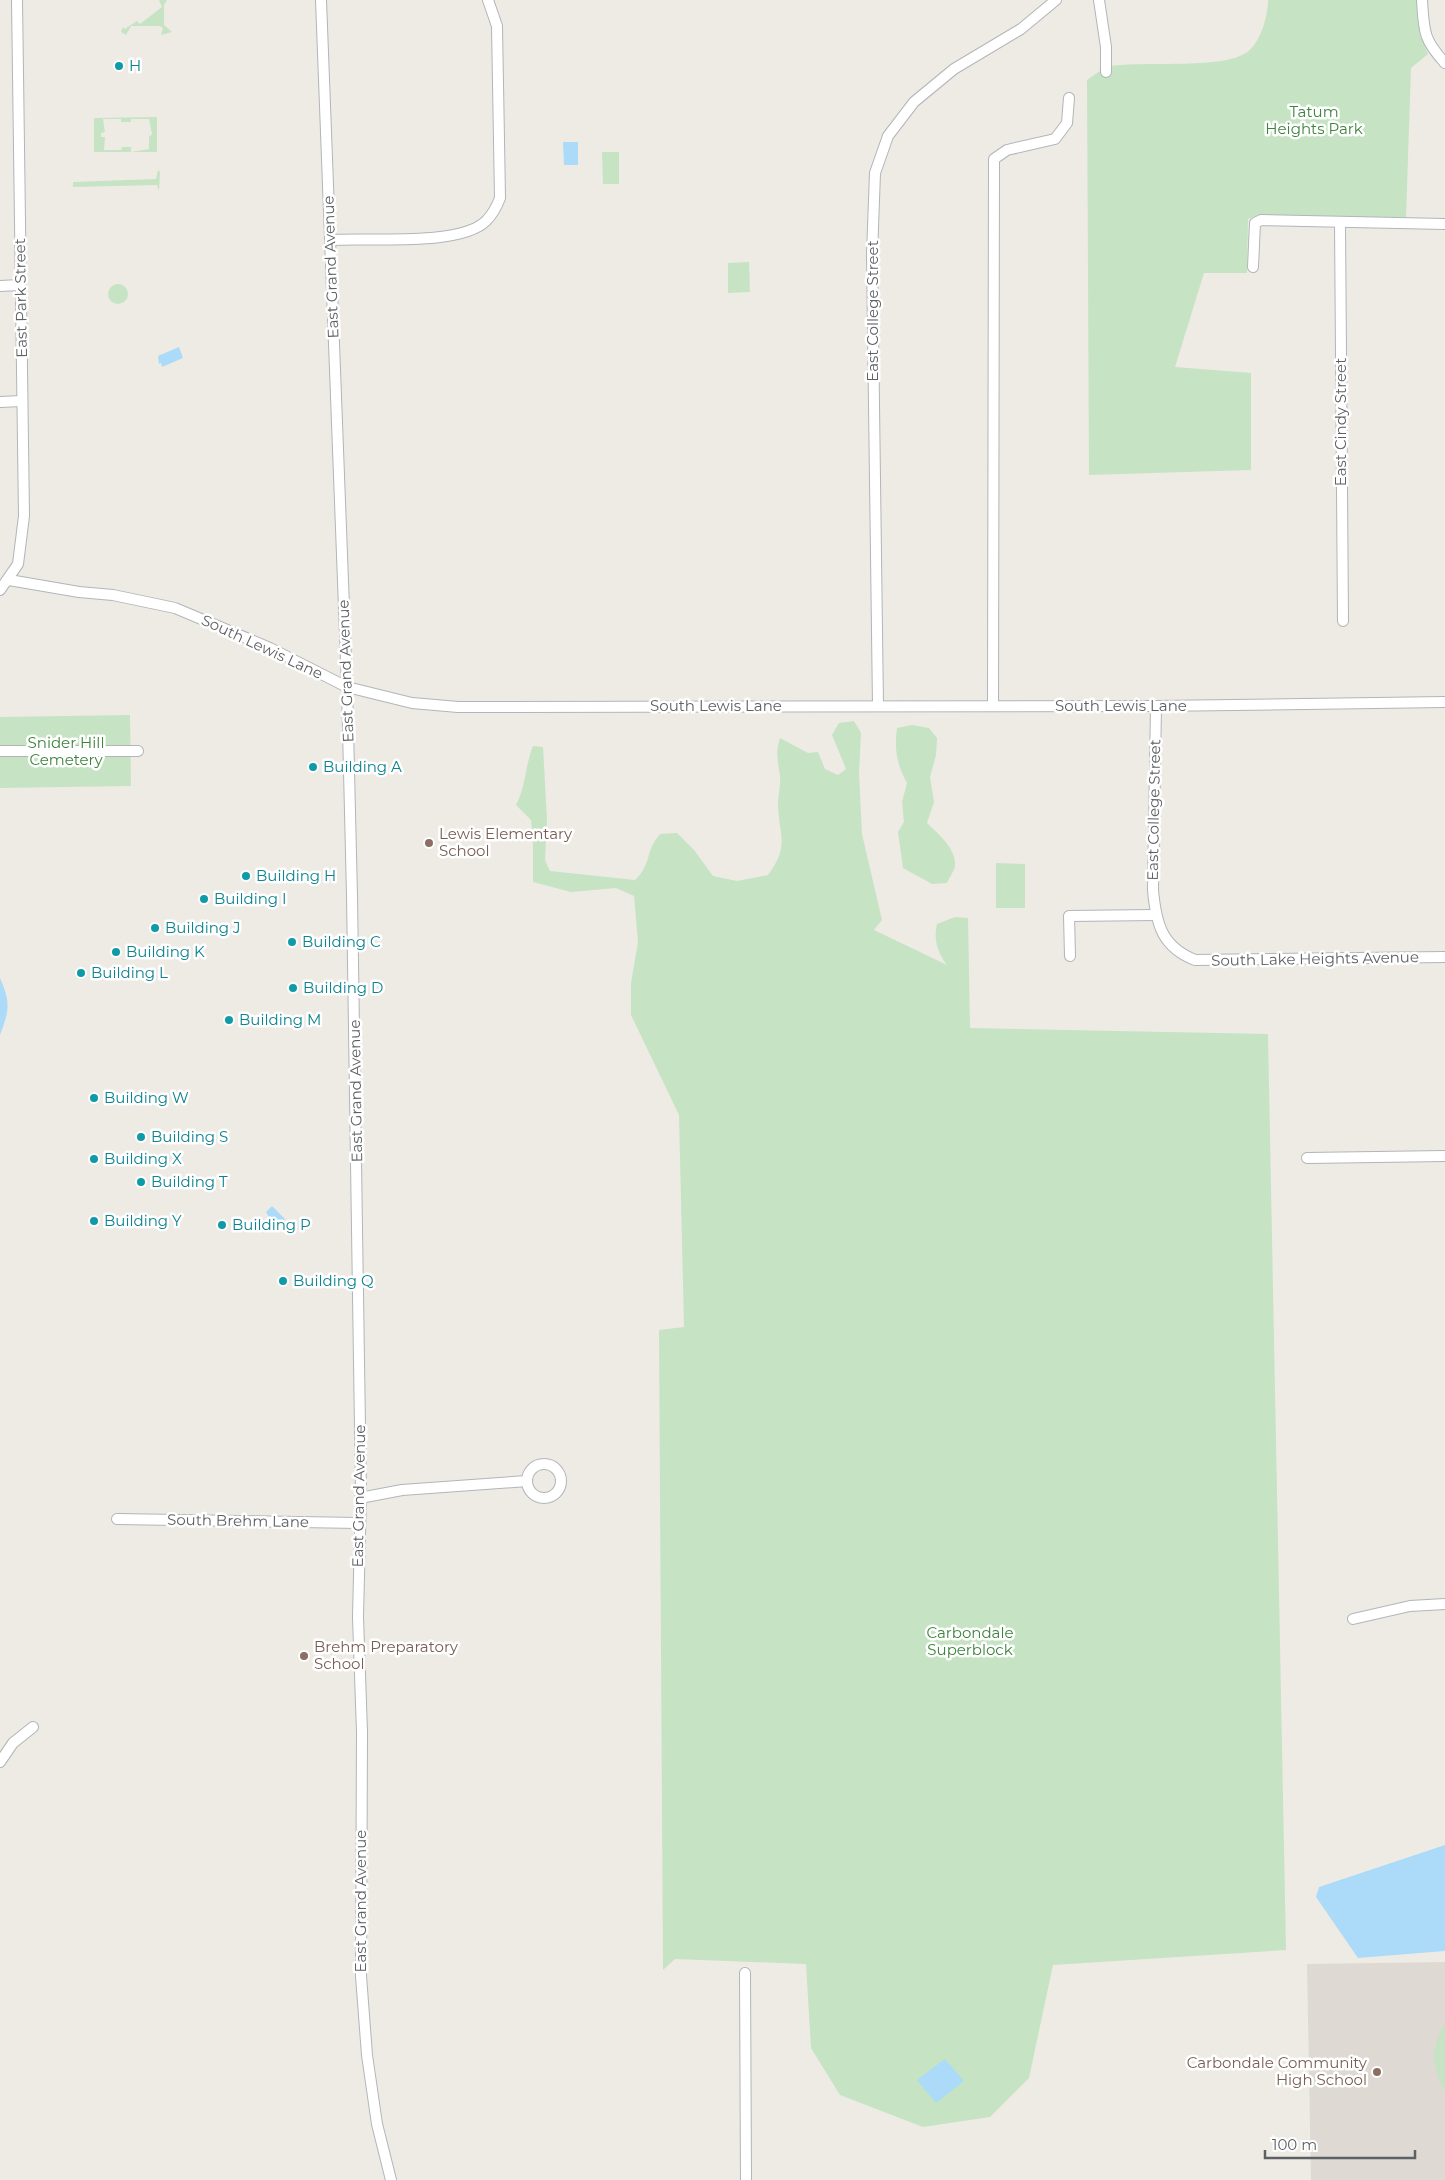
<svg xmlns="http://www.w3.org/2000/svg" width="1445" height="2180" font-family="Montserrat,sans-serif">
<rect width="100%" height="100%" fill="#eeebe5"/>
<polygon fill="#dedad3" points="1445,1962 1445,2180 1311,2180 1307,1964"/>
<g fill="#c6e3c4" fill-rule="evenodd">
<polygon points="159,0 167,0 164,5 164,25 172,32 161,35 163,28 160,26 131,26 126,35 121,32 123,27 125,29 137,21 140,24 162,7"/>
<path d="M1268 0H1417L1420 35 1428 54 1411 68 1406 218 1259 215 1248 219 1247 273H1204L1175 367 1251 373V470L1089 475 1087 80C1094 75 1103 68 1111 66 1143 61 1219 69 1244 54 1260 46 1268 16 1268 0Z"/>
<path d="M157 117V152H94V118ZM103 119H121V122H131V119H149L152 134 149 137V149L131 152V147H122L121 150H104L105 137H101V133L105 132Z"/>
<polygon points="602,152 619,152 619,184 603,184"/>
<polygon points="158,170 160,172 159,191 157,185 73,187 73,182 156,179"/>
<polygon points="749,262 750,292 728,293 728,263"/>
<circle cx="118" cy="294" r="10"/>
<polygon points="130,715 131,786 0,788 0,717"/>
<path d="M854 721 861 733 859 773 862 834 882 920 874 930 947 965C938 954 933 938 937 924L955 917 968 918 970 1028 1268 1034 1286 1950 1053 1965 1029 2078 990 2117 923 2127 840 2095 811 2048 806 1964 675 1959 663 1970 659 1330 684 1327 679 1115 631 1015V983L638 942 634 896 616 888 571 892 533 882V836L531 820 516 805C526 786 525 766 533 746L543 747 547 819 545 860 550 871 635 880C652 864 645 851 660 834L677 833 694 850 713 876 737 881 768 875C790 845 779 837 778 804 778 795 781 785 780 776 778 760 775 754 780 738L808 753 818 752 825 769 838 775 846 769 832 735 839 723Z"/>
<path d="M912 725 929 728 937 738 936 755 930 777 934 802 927 823C938 834 956 848 955 865 955 870 949 878 947 883L932 884 903 868 898 832 904 822 902 802 907 783C897 765 894 749 897 728Z"/>
<polygon points="996,863 1025,864 1025,908 996,908"/>
<path d="M1445 2023V2091C1431 2070 1431 2044 1445 2023Z"/>
</g>
<g fill="#abdbf8">
<polygon points="563,142 578,142 578,165 564,165"/>
<polygon points="179,347 183,358 162,367 161,363 159,364 158,356"/>
<path d="M0 978C11 1003 9 1011 0 1035Z"/>
<polygon points="272,1206 285,1219 282,1223 273,1224 266,1212"/>
<polygon points="1445,1845 1445,1951 1358,1958 1316,1897 1319,1887"/>
<polygon points="945,2059 964,2081 936,2103 917,2080"/>
</g>
<g fill="none" stroke-linecap="round" stroke-linejoin="round">
<defs>
<g id="minor">
<polyline points="321,0 347,687 352,896 361,1494 358,1617 362,1732 361,1976 367,2055 377,2124 391,2180"/>
<polyline points="1099,0 1106,47 1106,72"/>
<path d="M1422 0C1424 31 1423 39 1445 63"/>
<polyline points="1340,222 1343,621"/>
<path d="M330 240C369 237 459 247 486 221 493 214 497 206 500 198L497 26 488 0"/>
<polyline points="1253,267 1255,223 1261,220 1445,224"/>
<polyline points="0,286 20,285"/>
<polyline points="0,402 22,401"/>
<polyline points="9,580 79,592 113,595 175,608 270,648 347,687 412,703 458,707 1156,706 1445,702"/>
<polyline points="0,590 18,564 24,516 17,0"/>
<polyline points="878,706 872,254 875,173 888,136 914,102 954,69 1021,29 1056,0"/>
<polyline points="993,706 994,159 1007,150 1055,139 1067,123 1069,98"/>
<path d="M1156 706 1153 890C1156 924 1162 947 1195 960L1445 957"/>
<polyline points="0,751 138,751"/>
<polyline points="1070,956 1069,916 1155,915"/>
<polyline points="1307,1158 1445,1156"/>
<circle cx="544" cy="1481" r="17"/>
<polyline points="360,1498 402,1490 527,1481"/>
<polyline points="117,1519 359,1523"/>
<polyline points="1353,1619 1410,1606 1445,1604"/>
<polyline points="0,1762 13,1743 33,1727"/>
<polyline points="745,1973 746,2180"/>
</g>
</defs>
<use href="#minor" stroke="#b2b5b9" stroke-width="12"/>
<use href="#minor" stroke="#fff" stroke-width="10"/>
</g>
<g fill="#0f9aa8" stroke="#fff" stroke-width="2">
<circle cx="119" cy="66" r="5"/>
<circle cx="313" cy="767" r="5"/>
<circle cx="246" cy="876" r="5"/>
<circle cx="204" cy="899" r="5"/>
<circle cx="155" cy="928" r="5"/>
<circle cx="292" cy="942" r="5"/>
<circle cx="116" cy="952" r="5"/>
<circle cx="81" cy="973" r="5"/>
<circle cx="293" cy="988" r="5"/>
<circle cx="229" cy="1020" r="5"/>
<circle cx="94" cy="1098" r="5"/>
<circle cx="141" cy="1137" r="5"/>
<circle cx="94" cy="1159" r="5"/>
<circle cx="141" cy="1182" r="5"/>
<circle cx="94" cy="1221" r="5"/>
<circle cx="222" cy="1225" r="5"/>
<circle cx="283" cy="1281" r="5"/>
</g>
<g fill="#8d6e63" stroke="#fff" stroke-width="2">
<circle cx="429" cy="843" r="5"/>
<circle cx="304" cy="1656" r="5"/>
<circle cx="1377" cy="2072" r="5"/>
</g>
<g text-anchor="middle" stroke-width="5" stroke-linejoin="round" paint-order="stroke">
<g font-size="15" fill="#0d838f" stroke="#fff" text-anchor="start">
<text x="129" y="71">H</text>
<text x="323" y="772">Building A</text>
<text x="256" y="881">Building H</text>
<text x="214" y="904">Building I</text>
<text x="165" y="933">Building J</text>
<text x="302" y="947">Building C</text>
<text x="126" y="957">Building K</text>
<text x="91" y="978">Building L</text>
<text x="303" y="993">Building D</text>
<text x="239" y="1025">Building M</text>
<text x="104" y="1103">Building W</text>
<text x="151" y="1142">Building S</text>
<text x="104" y="1164">Building X</text>
<text x="151" y="1187">Building T</text>
<text x="104" y="1226">Building Y</text>
<text x="232" y="1230">Building P</text>
<text x="293" y="1286">Building Q</text>
</g>
<g font-size="15" fill="#3e833d" stroke="#fff">
<text x="1314" y="117">Tatum<tspan x="1314" dy="17">Heights Park</tspan></text>
<text x="66" y="748">Snider Hill<tspan x="66" dy="17">Cemetery</tspan></text>
<text x="970" y="1638">Carbondale<tspan x="970" dy="17">Superblock</tspan></text>
</g>
<g font-size="15" fill="#5d6164" stroke="#fff">
<text transform="translate(331 267) rotate(-92)" y="5">East Grand Avenue</text>
<text transform="translate(21 298) rotate(-91)" y="5">East Park Street</text>
<text transform="translate(873 311) rotate(-90)" y="5">East College Street</text>
<text transform="translate(1341 422) rotate(-90)" y="5">East Cindy Street</text>
<text transform="translate(262 647) rotate(25)" y="5">South Lewis Lane</text>
<text transform="translate(346 671) rotate(-92)" y="5">East Grand Avenue</text>
<text x="716" y="711">South Lewis Lane</text>
<text x="1121" y="711">South Lewis Lane</text>
<text transform="translate(1154 810) rotate(-89)" y="5">East College Street</text>
<text transform="translate(1315 959) rotate(-1)" y="5">South Lake Heights Avenue</text>
<text transform="translate(356 1091) rotate(-91)" y="5">East Grand Avenue</text>
<text transform="translate(359 1496) rotate(-89)" y="5">East Grand Avenue</text>
<text transform="translate(238 1521) rotate(1)" y="5">South Brehm Lane</text>
<text transform="translate(361 1901) rotate(-90)" y="5">East Grand Avenue</text>
</g>
<g font-size="15" fill="#785e54" stroke="#fff" text-anchor="start">
<text x="439" y="839">Lewis Elementary<tspan x="439" dy="17">School</tspan></text>
<text x="314" y="1652">Brehm Preparatory<tspan x="314" dy="17">School</tspan></text>
<text x="1367" y="2068" text-anchor="end">Carbondale Community<tspan x="1367" dy="17">High School</tspan></text>
</g>
</g>
<path d="M1265 2150v8h150v-8" fill="none" stroke="#5d6164" stroke-width="2.5"/>
<text x="1272" y="2150" font-size="15" fill="#5d6164" stroke="#ffffff" stroke-width="4" paint-order="stroke">100 m</text>
</svg>
